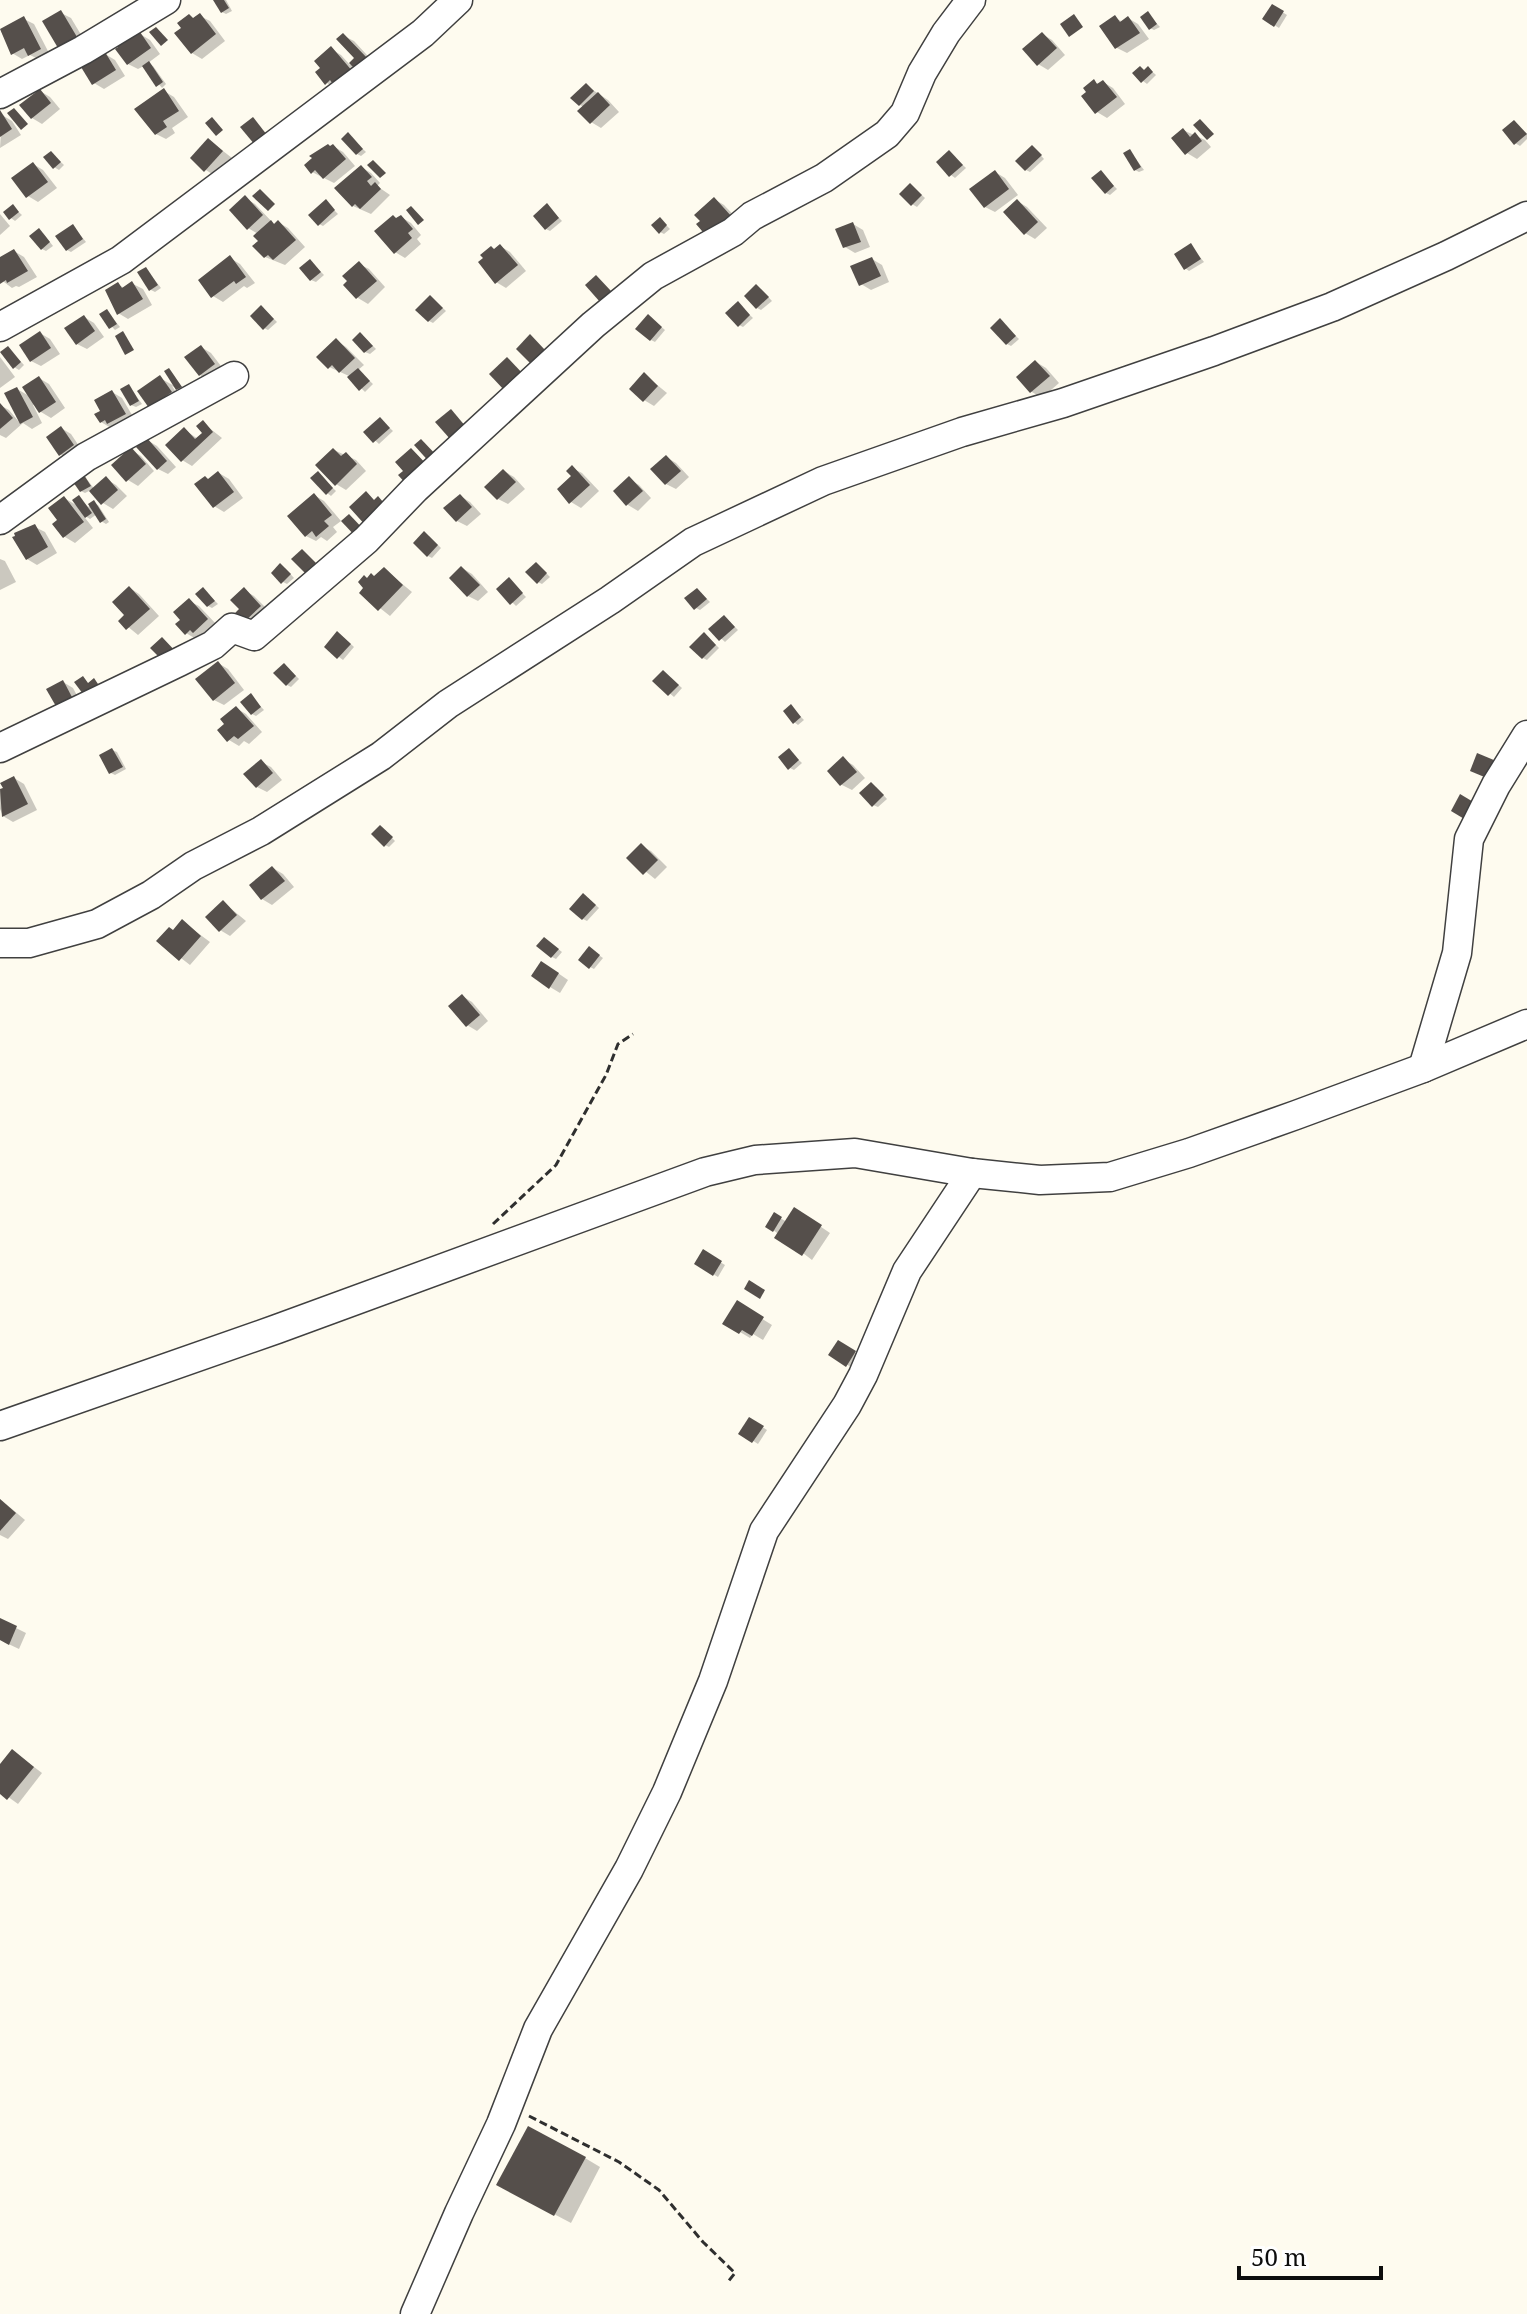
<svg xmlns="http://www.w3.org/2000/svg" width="1527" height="2314" font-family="'Noto Serif',serif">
<rect width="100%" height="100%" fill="#fefbef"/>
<g fill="#0003">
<polygon points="215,0 226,0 232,11 226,14 222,12"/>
<polygon points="1273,6 1287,15 1279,28 1265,19"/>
<polygon points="61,13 71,18 86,43 59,47"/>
<polygon points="1148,14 1160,27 1154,30 1150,28"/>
<polygon points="200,16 210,21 225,41 202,59 192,53 183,29"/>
<polygon points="1115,18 1123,22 1128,18 1138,24 1149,39 1127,53 1117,48"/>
<polygon points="24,19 34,24 50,55 40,60 30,55 22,59 12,53 1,31"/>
<polygon points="140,34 150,40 160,54 148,63 153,66 166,84 162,88 144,66 138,69 128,64 125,37 131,40"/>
<polygon points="1042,34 1052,40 1065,55 1048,70 1038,64"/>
<polygon points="344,36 354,41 378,67 368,76 352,66 361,78 337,89 327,83 331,49 341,55 350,65 357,58"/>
<polygon points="105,54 115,60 125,76 104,89 94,83"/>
<polygon points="1148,68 1156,75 1147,84 1143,81"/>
<polygon points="1094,82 1099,84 1103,82 1113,88 1125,104 1107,118 1097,112"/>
<polygon points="590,88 608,100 619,112 601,128 591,122 584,107 580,105"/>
<polygon points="40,91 50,97 60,109 42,124 32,118"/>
<polygon points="164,91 174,97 188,117 172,128 175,133 166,139 156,134"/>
<polygon points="2,115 12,121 21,135 0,148"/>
<polygon points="1514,122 1527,134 1527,139 1520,146 1515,143"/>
<polygon points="1183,130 1205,140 1211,147 1197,159 1187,153"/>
<polygon points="348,135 366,152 361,156 357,154"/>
<polygon points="209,140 232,158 215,176 206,170"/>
<polygon points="333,146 343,152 355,166 334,183 312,172 315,159"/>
<polygon points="1036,150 1044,159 1030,172 1026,170"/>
<polygon points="1130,151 1144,170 1139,172 1135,170"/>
<polygon points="949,152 966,168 955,178 951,175"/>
<polygon points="51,153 64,165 59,170 54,167"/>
<polygon points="33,164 43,170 57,188 38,202 28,196"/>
<polygon points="361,167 371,173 380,183 377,186 390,195 371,214 353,206"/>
<polygon points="995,172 1005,178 1018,195 995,212 985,207"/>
<polygon points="1101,173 1117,189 1110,195 1106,193"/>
<polygon points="914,188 925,198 917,207 912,204"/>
<polygon points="245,198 255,204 275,225 278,222 288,228 305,247 285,265 265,257 258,234 248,228"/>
<polygon points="714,199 724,205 741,223 699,224"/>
<polygon points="1017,201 1027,207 1047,228 1035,239 1025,233"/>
<polygon points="326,202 338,214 323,226 319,224"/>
<polygon points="548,206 562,221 550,231 546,229"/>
<polygon points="13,207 22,215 15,221 11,218"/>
<polygon points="0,214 10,226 0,235"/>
<polygon points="401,217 411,223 421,235 417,239 421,244 405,258 395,252 397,220"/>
<polygon points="660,219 670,229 664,234 660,232"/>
<polygon points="853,224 863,230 870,247 855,253 845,247"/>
<polygon points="73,226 86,242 71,252 67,250"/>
<polygon points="43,233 53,246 46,251 42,249"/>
<polygon points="500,246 510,252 526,271 506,288 496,282 495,251"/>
<polygon points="1191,246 1204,262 1189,271 1185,268"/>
<polygon points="14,251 24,257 37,277 19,287 16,286 12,288 0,279 0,259"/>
<polygon points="230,258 240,264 255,283 247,288 244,286 223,302 213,296"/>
<polygon points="872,259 882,265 889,282 871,290 861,284"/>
<polygon points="310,261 324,275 316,282 311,280"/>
<polygon points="359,264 369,269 385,287 368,304 358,298 346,285"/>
<polygon points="146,269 161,288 155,292 151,290"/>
<polygon points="133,284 143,289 152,305 128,319 118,313 118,285 125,288"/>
<polygon points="761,289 772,301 761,310 757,308"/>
<polygon points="434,300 446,311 433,323 429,321"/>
<polygon points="738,304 753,318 743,327 739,325"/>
<polygon points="262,307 277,322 268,330 264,328"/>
<polygon points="107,311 120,327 115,330 101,315"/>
<polygon points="84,317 94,323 104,337 87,349 77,344"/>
<polygon points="652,319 665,330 655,342 651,340"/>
<polygon points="1000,321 1019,339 1011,346 1007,344"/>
<polygon points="40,333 50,339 60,354 41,366 31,361"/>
<polygon points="361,334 376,349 370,354 365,352"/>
<polygon points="337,341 346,347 364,365 358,370 373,384 365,392 349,376 329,367"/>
<polygon points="201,347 211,353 224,370 210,381 200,375"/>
<polygon points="8,348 24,365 19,370 14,367"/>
<polygon points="0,357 15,377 0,388"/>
<polygon points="1036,362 1046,368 1059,383 1042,398 1032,392 1019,377"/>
<polygon points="170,370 184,390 181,391 172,386 180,398 150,406 160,378 176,387"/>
<polygon points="645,375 667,393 654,406 644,400"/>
<polygon points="39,378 49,384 65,408 51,418 41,412 35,404 33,405 42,423 32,429 23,423 6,438 0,435 0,405 9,410 19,422 17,389 31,397"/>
<polygon points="129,386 142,404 136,407 131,405"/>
<polygon points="112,392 122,398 135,420 111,428 101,422 102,412"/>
<polygon points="380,419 393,431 379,444 366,432"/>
<polygon points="203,423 222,438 192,466 182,460 185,430 198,439 205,433"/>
<polygon points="61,428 71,434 83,452 70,460 60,454"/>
<polygon points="147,440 157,446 176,467 168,474 158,469"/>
<polygon points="131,450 141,456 154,471 138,486 128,480"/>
<polygon points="334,450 356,460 366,471 346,490 336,484"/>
<polygon points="666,457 676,463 689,477 676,489 666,484"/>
<polygon points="572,468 582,473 599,491 581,508 571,502"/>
<polygon points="504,471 514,477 525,489 508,504 498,499"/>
<polygon points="219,473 229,479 243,498 224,512 214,506 209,481"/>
<polygon points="83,474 95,490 106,479 116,485 127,496 113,509 103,503 91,490 85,493 81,491"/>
<polygon points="318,474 336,491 331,496 327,493"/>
<polygon points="629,479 639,485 651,498 638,511 628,505 615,491"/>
<polygon points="314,495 324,501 341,521 333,527 337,532 327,541 321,537 316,541 306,536"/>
<polygon points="460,496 470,502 481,514 467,526 457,521"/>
<polygon points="79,497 88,507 94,503 98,505 109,522 106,524 101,521 97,514 90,519 82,514 93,528 75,543 65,537 55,524 60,520 64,498 78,506"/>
<polygon points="35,527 45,532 57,553 37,565 27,559"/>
<polygon points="429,536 441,548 432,558 428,556"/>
<polygon points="0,559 5,561 16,582 0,590"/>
<polygon points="540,567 550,577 542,584 538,582"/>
<polygon points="285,568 294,578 287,584 283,582"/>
<polygon points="462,568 472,574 488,592 478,601 468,596"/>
<polygon points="384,569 412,592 390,616 361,593 368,580 375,578"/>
<polygon points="509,580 526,597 516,606 499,589"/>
<polygon points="130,588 139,594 159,616 138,635 121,621 127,615"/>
<polygon points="203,589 218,604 212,608 208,606"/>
<polygon points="244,590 254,596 270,612 254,627 244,622 241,609"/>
<polygon points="701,593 710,602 700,610 696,608"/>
<polygon points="189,601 199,606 217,625 204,637 201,635 196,639 186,633 183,620"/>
<polygon points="728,620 738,630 725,642 711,629"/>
<polygon points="342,636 354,647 343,660 339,657"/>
<polygon points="708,637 719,648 707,660 703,658"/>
<polygon points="218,663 228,669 244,690 224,705 214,700"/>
<polygon points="288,668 299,679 291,687 287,685"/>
<polygon points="667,675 682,688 674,697 655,681"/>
<polygon points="63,682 73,688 82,705 68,712"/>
<polygon points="251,696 264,710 256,716 252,714"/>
<polygon points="791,707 804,720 798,725 794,722"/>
<polygon points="236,708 246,714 262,732 249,744 244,741 239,746 229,740"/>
<polygon points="112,750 117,752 126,769 115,775 111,773"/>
<polygon points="789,751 802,763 794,770 790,768"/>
<polygon points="843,759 853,765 865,778 852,790 842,785 829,771"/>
<polygon points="261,762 271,767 282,780 267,792 257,787"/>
<polygon points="14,778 24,784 37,810 13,822 3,816 0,809 0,791"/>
<polygon points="876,787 887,799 878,807 873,805"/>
<polygon points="384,830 395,841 389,847 385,845"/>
<polygon points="641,846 651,851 667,867 655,879 629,858"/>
<polygon points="273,868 283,874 294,887 272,905 262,899"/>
<polygon points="588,898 599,908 587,921 583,919"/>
<polygon points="223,902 246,921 230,936 220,930"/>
<polygon points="183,922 210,942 190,965 159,941 174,932"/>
<polygon points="549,942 562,952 556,959 552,957"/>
<polygon points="593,951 603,958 594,969 590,967"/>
<polygon points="552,969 568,980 560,993 550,987"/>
<polygon points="462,996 472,1002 488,1021 477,1031 467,1025"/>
<polygon points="775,1215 787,1222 805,1216 830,1233 812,1260 768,1226"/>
<polygon points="703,1252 725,1265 718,1277 696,1264"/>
<polygon points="737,1303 772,1325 763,1340 753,1334 750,1338 725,1323"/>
<polygon points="839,1342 859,1355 851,1367 831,1355"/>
<polygon points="750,1419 767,1430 758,1444 741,1433"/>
<polygon points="0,1499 25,1520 8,1539 0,1535"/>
<polygon points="0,1620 26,1633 19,1649 0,1640"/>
<polygon points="13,1751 42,1773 18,1804 0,1791 0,1767"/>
<polygon points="585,2158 600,2167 571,2223 514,2193"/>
</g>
<g fill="#554f4b">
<polygon points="213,0 224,0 229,8 221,13"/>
<polygon points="1272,4 1284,11 1274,27 1262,19"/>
<polygon points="61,10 77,37 58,48 42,21"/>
<polygon points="1148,11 1157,24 1149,30 1140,17"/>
<polygon points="200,13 216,34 191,54 174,33 181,28 177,23 189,14 193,18"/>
<polygon points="1074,14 1083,27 1069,37 1060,24"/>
<polygon points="1115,15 1120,22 1128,16 1140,33 1115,49 1099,26"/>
<polygon points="24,16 41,49 28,56 24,48 11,55 0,29"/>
<polygon points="156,27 168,40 161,46 149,32"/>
<polygon points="140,32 151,48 127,65 115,49 118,47 115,42 125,35 128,40"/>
<polygon points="1042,32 1057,48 1037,66 1022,49"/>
<polygon points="343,33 369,60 357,71 349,63 354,58 336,39"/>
<polygon points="331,46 353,72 335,87 330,80 325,85 315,72 320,68 314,61"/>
<polygon points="105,52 116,70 92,85 81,67"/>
<polygon points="149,61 163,82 156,87 142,66"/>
<polygon points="1140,66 1144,70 1148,66 1153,72 1141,83 1132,73"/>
<polygon points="1094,79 1097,84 1103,80 1117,97 1095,114 1081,96 1086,92 1083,88"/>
<polygon points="586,83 594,91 579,106 570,98"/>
<polygon points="164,88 179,111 163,121 167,127 155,135 134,109"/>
<polygon points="40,89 51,103 31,119 19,105"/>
<polygon points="598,92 610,105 590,124 577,111"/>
<polygon points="14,108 28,124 21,130 7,113"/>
<polygon points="0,110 12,129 0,137"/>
<polygon points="212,117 223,130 216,136 205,123"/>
<polygon points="253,117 267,135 255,145 240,127"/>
<polygon points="1200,119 1214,134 1207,140 1193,125"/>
<polygon points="1514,120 1527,134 1514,145 1502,130"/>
<polygon points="1183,128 1190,137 1195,132 1202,141 1185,155 1171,138"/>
<polygon points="348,132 363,149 356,155 341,139"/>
<polygon points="208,138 223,151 204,172 190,158"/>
<polygon points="328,144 330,146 333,144 346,159 323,179 315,170 311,174 304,165 312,158 309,156"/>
<polygon points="1032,145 1042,155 1025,171 1015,161"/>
<polygon points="1130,149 1141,167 1134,171 1123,153"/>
<polygon points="949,150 963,165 949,177 936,162"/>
<polygon points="51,151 61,162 53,169 43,157"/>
<polygon points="373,160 386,173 380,178 367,165"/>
<polygon points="33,162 48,182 26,198 11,178"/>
<polygon points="361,165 372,177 367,181 371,186 375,182 381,189 360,209 355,204 352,207 334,188"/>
<polygon points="995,170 1009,189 984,208 969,189"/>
<polygon points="1101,170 1114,186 1105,194 1091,178"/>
<polygon points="910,183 922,195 911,206 899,194"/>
<polygon points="260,189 275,204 268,211 252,196"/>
<polygon points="245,195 263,215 247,230 229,210"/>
<polygon points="714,197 732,217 708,238 696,224 700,221 694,215"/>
<polygon points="326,199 335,210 318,226 308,215"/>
<polygon points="1017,199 1038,222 1024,235 1003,212"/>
<polygon points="547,203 559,218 545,230 533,216"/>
<polygon points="13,204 19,212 9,220 3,212"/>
<polygon points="411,206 424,220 418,225 406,210"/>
<polygon points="393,215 396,218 401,215 413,229 408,233 412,238 394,254 374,231"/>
<polygon points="660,217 667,225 659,234 651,225"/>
<polygon points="271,220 274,224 278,220 296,240 273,260 268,255 264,258 252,246 258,241 253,236"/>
<polygon points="853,222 861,242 843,248 835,229"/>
<polygon points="73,224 83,239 66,251 55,236"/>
<polygon points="39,228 50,242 41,250 29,236"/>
<polygon points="1191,243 1201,259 1184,270 1174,254"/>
<polygon points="500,244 518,265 495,284 478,262 483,258 480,255 491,246 494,249"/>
<polygon points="14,249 28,271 7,283 6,280 0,284 0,257"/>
<polygon points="230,255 246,277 236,284 234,281 211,298 198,280"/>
<polygon points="872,257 881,276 859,286 850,266"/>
<polygon points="310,259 321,272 310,281 299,268"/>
<polygon points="359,261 377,281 356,299 343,285 347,281 342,276"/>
<polygon points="146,267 158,285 149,291 137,272"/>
<polygon points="596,275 611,291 600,302 585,285"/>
<polygon points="132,281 143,299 117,315 105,290 118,282 122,288"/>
<polygon points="756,284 769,297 756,309 744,296"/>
<polygon points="430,295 443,308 428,322 415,310"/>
<polygon points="738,301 750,315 738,327 725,313"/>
<polygon points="261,305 274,319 263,330 250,316"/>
<polygon points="107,309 117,324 109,329 99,314"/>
<polygon points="648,314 662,327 650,341 635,329"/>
<polygon points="84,315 95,331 76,345 64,328"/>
<polygon points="1000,318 1016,336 1006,345 990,328"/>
<polygon points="40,331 51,348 30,362 19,345"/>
<polygon points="123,331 134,350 125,355 115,336"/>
<polygon points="360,332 373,346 364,353 352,340"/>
<polygon points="530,334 545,350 531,364 516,349"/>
<polygon points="336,338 355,358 339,373 332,365 328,369 316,357"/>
<polygon points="201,345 215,364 199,376 184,357"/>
<polygon points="8,346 21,362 13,369 0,352"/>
<polygon points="507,357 524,375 506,392 489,374"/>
<polygon points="1035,360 1050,376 1030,393 1016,377"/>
<polygon points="169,368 182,387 176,390 164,371"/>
<polygon points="358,368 370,381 359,391 347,377"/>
<polygon points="644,372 658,386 643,402 629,389"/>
<polygon points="160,375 172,392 149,408 137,391"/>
<polygon points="39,376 56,402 39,413 22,387"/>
<polygon points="129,384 139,401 130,406 120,389"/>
<polygon points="17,387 33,417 20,424 4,393"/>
<polygon points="112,390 126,414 107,424 105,420 100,423 94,414 100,411 94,400"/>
<polygon points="0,403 13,418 0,429"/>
<polygon points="451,409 466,427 451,440 435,422"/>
<polygon points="380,417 390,428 373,443 363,432"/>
<polygon points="203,420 213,432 181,462 165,445 184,427 195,439 202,433 196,426"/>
<polygon points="61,426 74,445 59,456 46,437"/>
<polygon points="147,438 167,461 157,470 136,447"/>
<polygon points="421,439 439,458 432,465 414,445"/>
<polygon points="131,447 146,464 126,482 111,465"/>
<polygon points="333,448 341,456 346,452 357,464 335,486 315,465"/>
<polygon points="411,448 430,468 408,486 398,475 403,471 395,462"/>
<polygon points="666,455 681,471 665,485 650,469"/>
<polygon points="572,465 590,485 569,504 557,489 571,476 566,471"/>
<polygon points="503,469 516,482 497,500 484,487"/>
<polygon points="218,471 234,492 213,508 194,484 205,476 208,479"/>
<polygon points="318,471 333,488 326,495 310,478"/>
<polygon points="82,472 91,486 80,492 71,479"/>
<polygon points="106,476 118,490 101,505 89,491"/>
<polygon points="629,476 643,491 626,506 613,491"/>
<polygon points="366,491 374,500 378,496 388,508 367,527 349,507"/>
<polygon points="314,493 332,515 324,521 329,526 316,537 312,531 305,537 287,516"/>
<polygon points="460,494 472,507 456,522 443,508"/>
<polygon points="79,495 92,513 85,518 72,500"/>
<polygon points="64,496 84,522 63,538 52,524 57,520 48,508"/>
<polygon points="94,500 106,519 100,523 88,504"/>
<polygon points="349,514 366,532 358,539 341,521"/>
<polygon points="35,524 48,547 26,560 12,537 15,536 14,533"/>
<polygon points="424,531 438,545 427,557 413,543"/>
<polygon points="302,549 316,563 305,573 291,559"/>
<polygon points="536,562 547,573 537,584 525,572"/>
<polygon points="280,563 291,574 281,584 271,573"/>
<polygon points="461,566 480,585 467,597 449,578"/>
<polygon points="384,567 403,585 378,611 359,593 363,588 358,582 364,575 367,578 371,573 374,576"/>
<polygon points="509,577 523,593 510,605 496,589"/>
<polygon points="129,586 150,609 126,630 118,621 124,615 112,602"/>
<polygon points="203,587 215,601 207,607 195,594"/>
<polygon points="244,587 261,606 243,623 234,614 239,609 230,600"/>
<polygon points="697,588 707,599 694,610 684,598"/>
<polygon points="189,598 208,619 193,633 190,630 185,635 175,624 180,620 173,612"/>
<polygon points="724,615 735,627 719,641 708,629"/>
<polygon points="337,631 351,644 337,659 324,647"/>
<polygon points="704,632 716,645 702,659 689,647"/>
<polygon points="162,637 178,654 152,663 158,656 150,648"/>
<polygon points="218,661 235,683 213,701 195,679"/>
<polygon points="284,663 296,676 286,686 273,673"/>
<polygon points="663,670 679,685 668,696 652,681"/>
<polygon points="83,676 88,683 94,678 100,687 86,698 74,682"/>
<polygon points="63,680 73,699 57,708 46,689"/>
<polygon points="251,693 261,707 251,715 240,702"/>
<polygon points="791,704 801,717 793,724 783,711"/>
<polygon points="236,706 254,726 238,739 234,736 227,742 217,730 224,724 220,719"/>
<polygon points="112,748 123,767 109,774 99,755"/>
<polygon points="789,748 799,760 788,770 778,757"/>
<polygon points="1477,753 1501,763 1494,781 1470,771"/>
<polygon points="843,756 857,772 840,786 827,771"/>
<polygon points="261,759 273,773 256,788 243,774"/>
<polygon points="14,776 28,804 2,817 0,789 3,788 0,783"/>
<polygon points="871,782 884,795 872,807 859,793"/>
<polygon points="1460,794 1475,803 1466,820 1451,811"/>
<polygon points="380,825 393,837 384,847 371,834"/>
<polygon points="641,843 658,860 643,875 626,858"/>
<polygon points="272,866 285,881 261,900 249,885"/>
<polygon points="583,893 596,905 582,920 569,909"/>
<polygon points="223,900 237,915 219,932 205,917"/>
<polygon points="182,919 201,936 179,961 156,941 169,927 173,930"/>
<polygon points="544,937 559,949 551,958 536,946"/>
<polygon points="589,946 600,955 589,969 578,960"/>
<polygon points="541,961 559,973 549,989 531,976"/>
<polygon points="462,994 480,1015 466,1027 448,1006"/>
<polygon points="794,1207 822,1225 802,1256 774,1238"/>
<polygon points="774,1212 782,1217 773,1232 765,1227"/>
<polygon points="703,1249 722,1261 713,1276 694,1264"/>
<polygon points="749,1280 765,1290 760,1299 744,1289"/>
<polygon points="737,1300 764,1317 752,1336 742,1330 739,1334 722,1324"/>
<polygon points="838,1340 856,1351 846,1367 828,1355"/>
<polygon points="749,1417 764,1426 752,1443 738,1434"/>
<polygon points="0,1499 16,1513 0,1531"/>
<polygon points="0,1618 17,1626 9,1645 0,1640"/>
<polygon points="12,1749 34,1767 7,1800 0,1794 0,1764"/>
<polygon points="528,2126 586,2157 554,2216 496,2185"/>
</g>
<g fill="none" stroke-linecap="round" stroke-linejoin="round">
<defs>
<g id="minor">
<polyline points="0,94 83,50 166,0"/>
<polyline points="0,327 121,260 423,33 458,0"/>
<polyline points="0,520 86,457 234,376"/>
<polyline points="0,748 179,662 213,645 232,628 254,636 366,540 415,489 593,325 653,276 733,232 752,216 824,178 887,134 905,113 922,73 946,33 971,0"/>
<polyline points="0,943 29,943 97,924 151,895 193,866 261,831 381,756 448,704 610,600 693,542 823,481 962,432 1063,403 1214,351 1332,307 1446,256 1527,216"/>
<polyline points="1423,1068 1457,953 1469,839 1496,785 1527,735"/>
<polyline points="0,1426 277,1329 705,1172 755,1160 855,1153 972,1173 1040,1180 1110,1177 1189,1153 1296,1115 1423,1068 1527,1024"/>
<polyline points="415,2314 459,2213 501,2124 538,2029 629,1869 667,1792 713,1681 764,1531 847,1405 863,1375 907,1271 972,1173"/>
</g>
</defs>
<use href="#minor" stroke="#404040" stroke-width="31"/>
<g stroke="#2f2f2f" stroke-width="3" stroke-dasharray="8 4" stroke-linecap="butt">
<polyline points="493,1224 556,1165 606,1075 618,1044 633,1034"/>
<polyline points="529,2116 619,2162 659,2190 703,2242 735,2273 727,2283"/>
</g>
<use href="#minor" stroke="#fff" stroke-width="28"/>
</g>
<path d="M1239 2266v12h142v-12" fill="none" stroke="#0d0d0d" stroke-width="4"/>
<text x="1251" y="2266" font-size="24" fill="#0d0d0d" stroke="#ffffff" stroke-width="6" paint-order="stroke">50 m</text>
</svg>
